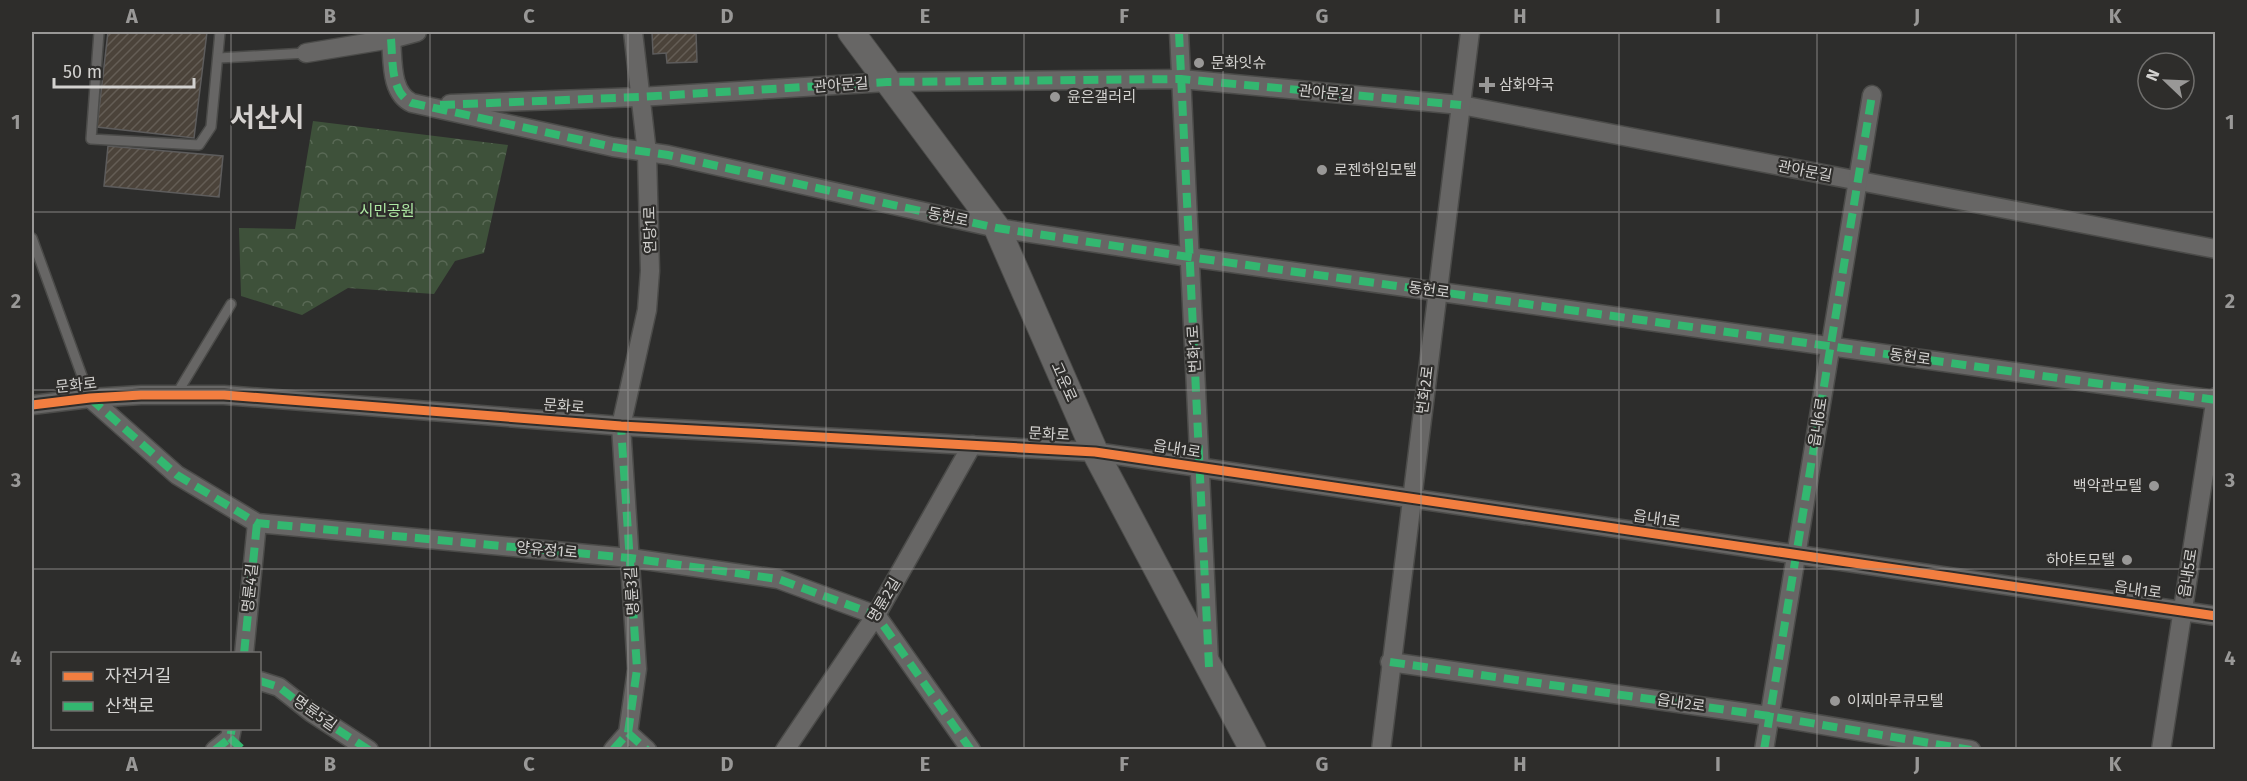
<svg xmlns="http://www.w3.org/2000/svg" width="2247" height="781" font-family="'Fira Sans','Noto Sans KR',sans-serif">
<defs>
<pattern id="park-crowns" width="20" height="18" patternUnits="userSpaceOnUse" patternTransform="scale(1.5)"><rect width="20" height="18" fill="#3e513a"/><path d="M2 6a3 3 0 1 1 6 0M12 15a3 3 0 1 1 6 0" fill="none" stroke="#596955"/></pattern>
<pattern id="building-hatch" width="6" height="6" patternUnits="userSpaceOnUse" patternTransform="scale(1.5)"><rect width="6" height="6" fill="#4b433a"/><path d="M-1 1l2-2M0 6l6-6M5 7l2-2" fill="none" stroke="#645d55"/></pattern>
</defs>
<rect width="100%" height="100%" fill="#2d2d2c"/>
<polygon fill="url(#park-crowns)" points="313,121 508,145 484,253 455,261 434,294 348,288 302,315 241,296 239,228 295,229"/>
<g fill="url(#building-hatch)" stroke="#5d5c5c" stroke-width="1.5">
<polygon points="108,32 207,32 194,138 97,127"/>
<polygon points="652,32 696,32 697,62 667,63 666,53 653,54"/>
<polygon points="108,146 223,156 219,197 104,186"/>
</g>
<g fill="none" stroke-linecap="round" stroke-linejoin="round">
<defs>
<g id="lane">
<polyline points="99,32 91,139 199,145 211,127 220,32"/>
<polyline points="219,58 306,53"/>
<polyline points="32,238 90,398"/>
<polyline points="176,395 231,304"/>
</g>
<g id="street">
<polyline points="1179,32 1209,662"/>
<path d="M391 39C393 60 390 93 412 103L613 147 668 155 997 228 1189 257 2216 400"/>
<polyline points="306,53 391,39 417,32"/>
<polyline points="450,104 639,97 887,82 1181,79 1461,105 2216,249"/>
<polyline points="90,398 177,475 257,523 630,558 778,579 876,615 971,750"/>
<polyline points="32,405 90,398 141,395 224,395 621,426 1095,452 2216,616"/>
<polyline points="244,654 257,523"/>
<polyline points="1390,662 1769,716 1971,750"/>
<polyline points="260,681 279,687 312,713 369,750"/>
<polyline points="628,733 647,750"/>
<polyline points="215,750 230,738 232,728"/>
<polyline points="613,750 628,733 637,669 621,426 647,310 650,271 647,153 633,32"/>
<polyline points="785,750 876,615 972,445"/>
<polyline points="1381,750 1470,32"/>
<polyline points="1764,750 1872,95"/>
<polyline points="2161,750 2216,397"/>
</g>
<polyline id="secondary" points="851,32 997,228 1095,452 1253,750"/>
</defs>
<use href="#lane" stroke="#4b4b49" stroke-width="12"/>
<use href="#street" stroke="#4b4b49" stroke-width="21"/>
<use href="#secondary" stroke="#4b4b49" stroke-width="28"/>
<use href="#lane" stroke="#676665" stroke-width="9"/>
<use href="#street" stroke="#676665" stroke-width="18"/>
<use href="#secondary" stroke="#676665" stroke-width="26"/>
<g stroke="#33b770" stroke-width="8" stroke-dasharray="15 8" stroke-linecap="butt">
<polyline points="1179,32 1209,667"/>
<path d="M391 39C393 60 390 93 412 103L613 147 668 155 997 228 1189 257 2216 400"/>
<polyline points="440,105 639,97 887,82 1181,79 1461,105"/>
<polyline points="90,398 177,475 257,523 630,558 778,579 876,615 971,750"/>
<polyline points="244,654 257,523"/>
<polyline points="1390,662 1769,716 1971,750"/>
<polyline points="260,681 279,687 312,713 369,750"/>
<polyline points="628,733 647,750"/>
<polyline points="230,738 243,750"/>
<polyline points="215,750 230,738 232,728"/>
<polyline points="613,750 628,733 637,669 621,426"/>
<polyline points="1764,750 1872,95"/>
</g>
<defs>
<polyline id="cycleway" points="32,405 90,398 141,395 224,395 621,426 1095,452 2216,616"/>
</defs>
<use href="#cycleway" stroke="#2e2d2b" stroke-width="13"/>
<use href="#cycleway" stroke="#f27e40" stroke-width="9"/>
</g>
<path fill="none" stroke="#999897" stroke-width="1.5" stroke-opacity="0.55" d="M231 32V654M430 32V750M628 32V750M826 32V750M1024 32V750M1223 32V750M1421 32V750M1619 32V750M1817 32V750M2016 32V750M32 212H2216M32 390H2216M32 569H2216M231 728V750"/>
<g fill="#999897" stroke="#2e2d2b" stroke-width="2">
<circle cx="1199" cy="63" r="6"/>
<path d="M1484 76h6v6h6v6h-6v6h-6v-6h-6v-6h6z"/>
<circle cx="1055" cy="97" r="6"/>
<circle cx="1322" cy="170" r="6"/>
<circle cx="2154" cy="486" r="6"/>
<circle cx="2127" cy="560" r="6"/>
<circle cx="1835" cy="701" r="6"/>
</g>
<g text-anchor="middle" stroke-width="4.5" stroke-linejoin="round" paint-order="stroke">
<g font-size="15" fill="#d3d2d0" stroke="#2e2d2b" text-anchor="start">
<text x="1211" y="68">문화잇슈</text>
<text x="1499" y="90">삼화약국</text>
<text x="1067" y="102">윤은갤러리</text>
<text x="1334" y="175">로젠하임모텔</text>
<text x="2142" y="491" text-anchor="end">백악관모텔</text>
<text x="2115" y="565" text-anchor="end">하야트모텔</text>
<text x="1847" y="706">이찌마루큐모텔</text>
</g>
<g font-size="15" fill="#d3d2d0" stroke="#2e2d2b">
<text transform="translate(841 85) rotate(-4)" y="5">관아문길</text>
<text transform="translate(1326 93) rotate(5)" y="5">관아문길</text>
<text transform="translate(1805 171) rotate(11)" y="5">관아문길</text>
<text transform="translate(948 217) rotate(12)" y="5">동헌로</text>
<text transform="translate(650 230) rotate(-91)" y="5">연당1로</text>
<text transform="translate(1429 290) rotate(8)" y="5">동헌로</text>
<text transform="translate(1194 349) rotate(-93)" y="5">번화1로</text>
<text transform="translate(1910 357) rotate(8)" y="5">동헌로</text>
<text transform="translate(1064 382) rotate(66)" y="5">고운로</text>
<text transform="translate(76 385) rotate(-6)" y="5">문화로</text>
<text transform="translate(1425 390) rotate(-83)" y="5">번화2로</text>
<text transform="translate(564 406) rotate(4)" y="5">문화로</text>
<text transform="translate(1818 422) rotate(-81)" y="5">읍내6로</text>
<text transform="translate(1049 434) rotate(3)" y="5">문화로</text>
<text transform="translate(1177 449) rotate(9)" y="5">읍내1로</text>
<text transform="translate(1657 519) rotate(8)" y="5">읍내1로</text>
<text transform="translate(547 550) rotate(5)" y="5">양유정1로</text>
<text transform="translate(2188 573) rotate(-81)" y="5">읍내5로</text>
<text transform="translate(250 588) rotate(-84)" y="5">명륜4길</text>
<text transform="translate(2138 590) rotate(8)" y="5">읍내1로</text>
<text transform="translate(632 591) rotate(-93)" y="5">명륜3길</text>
<text transform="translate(884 600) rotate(-59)" y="5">명륜2길</text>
<text transform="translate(1681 703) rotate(8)" y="5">읍내2로</text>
<text transform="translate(315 713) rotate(35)" y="5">명륜5길</text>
</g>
<g font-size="15" fill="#afeaa4" stroke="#2e2d2b">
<text x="387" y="216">시민공원</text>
</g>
<g font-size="27" font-weight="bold" fill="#d4d1cf" stroke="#2e2d2b">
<text x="267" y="127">서산시</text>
</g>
</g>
<rect width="2247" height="781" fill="none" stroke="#2e2d2b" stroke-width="66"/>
<rect x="51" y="652" width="210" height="78" fill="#2e2d2b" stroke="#706f6d" stroke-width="1.5"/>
<rect x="63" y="672" width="30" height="9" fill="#f27e40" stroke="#706f6d" stroke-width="1.5"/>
<text x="105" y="682" font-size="18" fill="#d3d2d0">자전거길</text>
<rect x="63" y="702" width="30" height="9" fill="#33b770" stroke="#706f6d" stroke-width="1.5"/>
<text x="105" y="712" font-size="18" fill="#d3d2d0">산책로</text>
<g transform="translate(2166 81) rotate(293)"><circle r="28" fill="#2e2d2b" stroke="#706f6d" stroke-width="1.5"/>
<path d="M0-4.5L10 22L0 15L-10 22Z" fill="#999897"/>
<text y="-9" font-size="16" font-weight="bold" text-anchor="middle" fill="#d3d2d0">N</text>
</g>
<path d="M54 78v9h140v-9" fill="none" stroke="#d3d2d0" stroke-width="3"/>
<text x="63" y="78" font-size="18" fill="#d3d2d0" stroke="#2e2d2b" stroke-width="4.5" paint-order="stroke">50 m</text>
<rect x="33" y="33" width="2181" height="715" fill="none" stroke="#999897" stroke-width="2"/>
<g font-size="20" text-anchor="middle" font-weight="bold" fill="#999897">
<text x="132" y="23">A</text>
<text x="330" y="23">B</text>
<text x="529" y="23">C</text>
<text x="727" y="23">D</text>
<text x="925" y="23">E</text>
<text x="1124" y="23">F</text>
<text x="1322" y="23">G</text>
<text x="1520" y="23">H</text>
<text x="1718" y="23">I</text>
<text x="1917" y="23">J</text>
<text x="2115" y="23">K</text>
<text x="16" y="129">1</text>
<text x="2230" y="129">1</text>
<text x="16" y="308">2</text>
<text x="2230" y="308">2</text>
<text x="16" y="487">3</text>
<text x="2230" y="487">3</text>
<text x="16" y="665">4</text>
<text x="2230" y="665">4</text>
<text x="132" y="771">A</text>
<text x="330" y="771">B</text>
<text x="529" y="771">C</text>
<text x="727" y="771">D</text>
<text x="925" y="771">E</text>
<text x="1124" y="771">F</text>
<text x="1322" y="771">G</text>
<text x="1520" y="771">H</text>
<text x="1718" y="771">I</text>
<text x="1917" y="771">J</text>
<text x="2115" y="771">K</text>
</g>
</svg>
